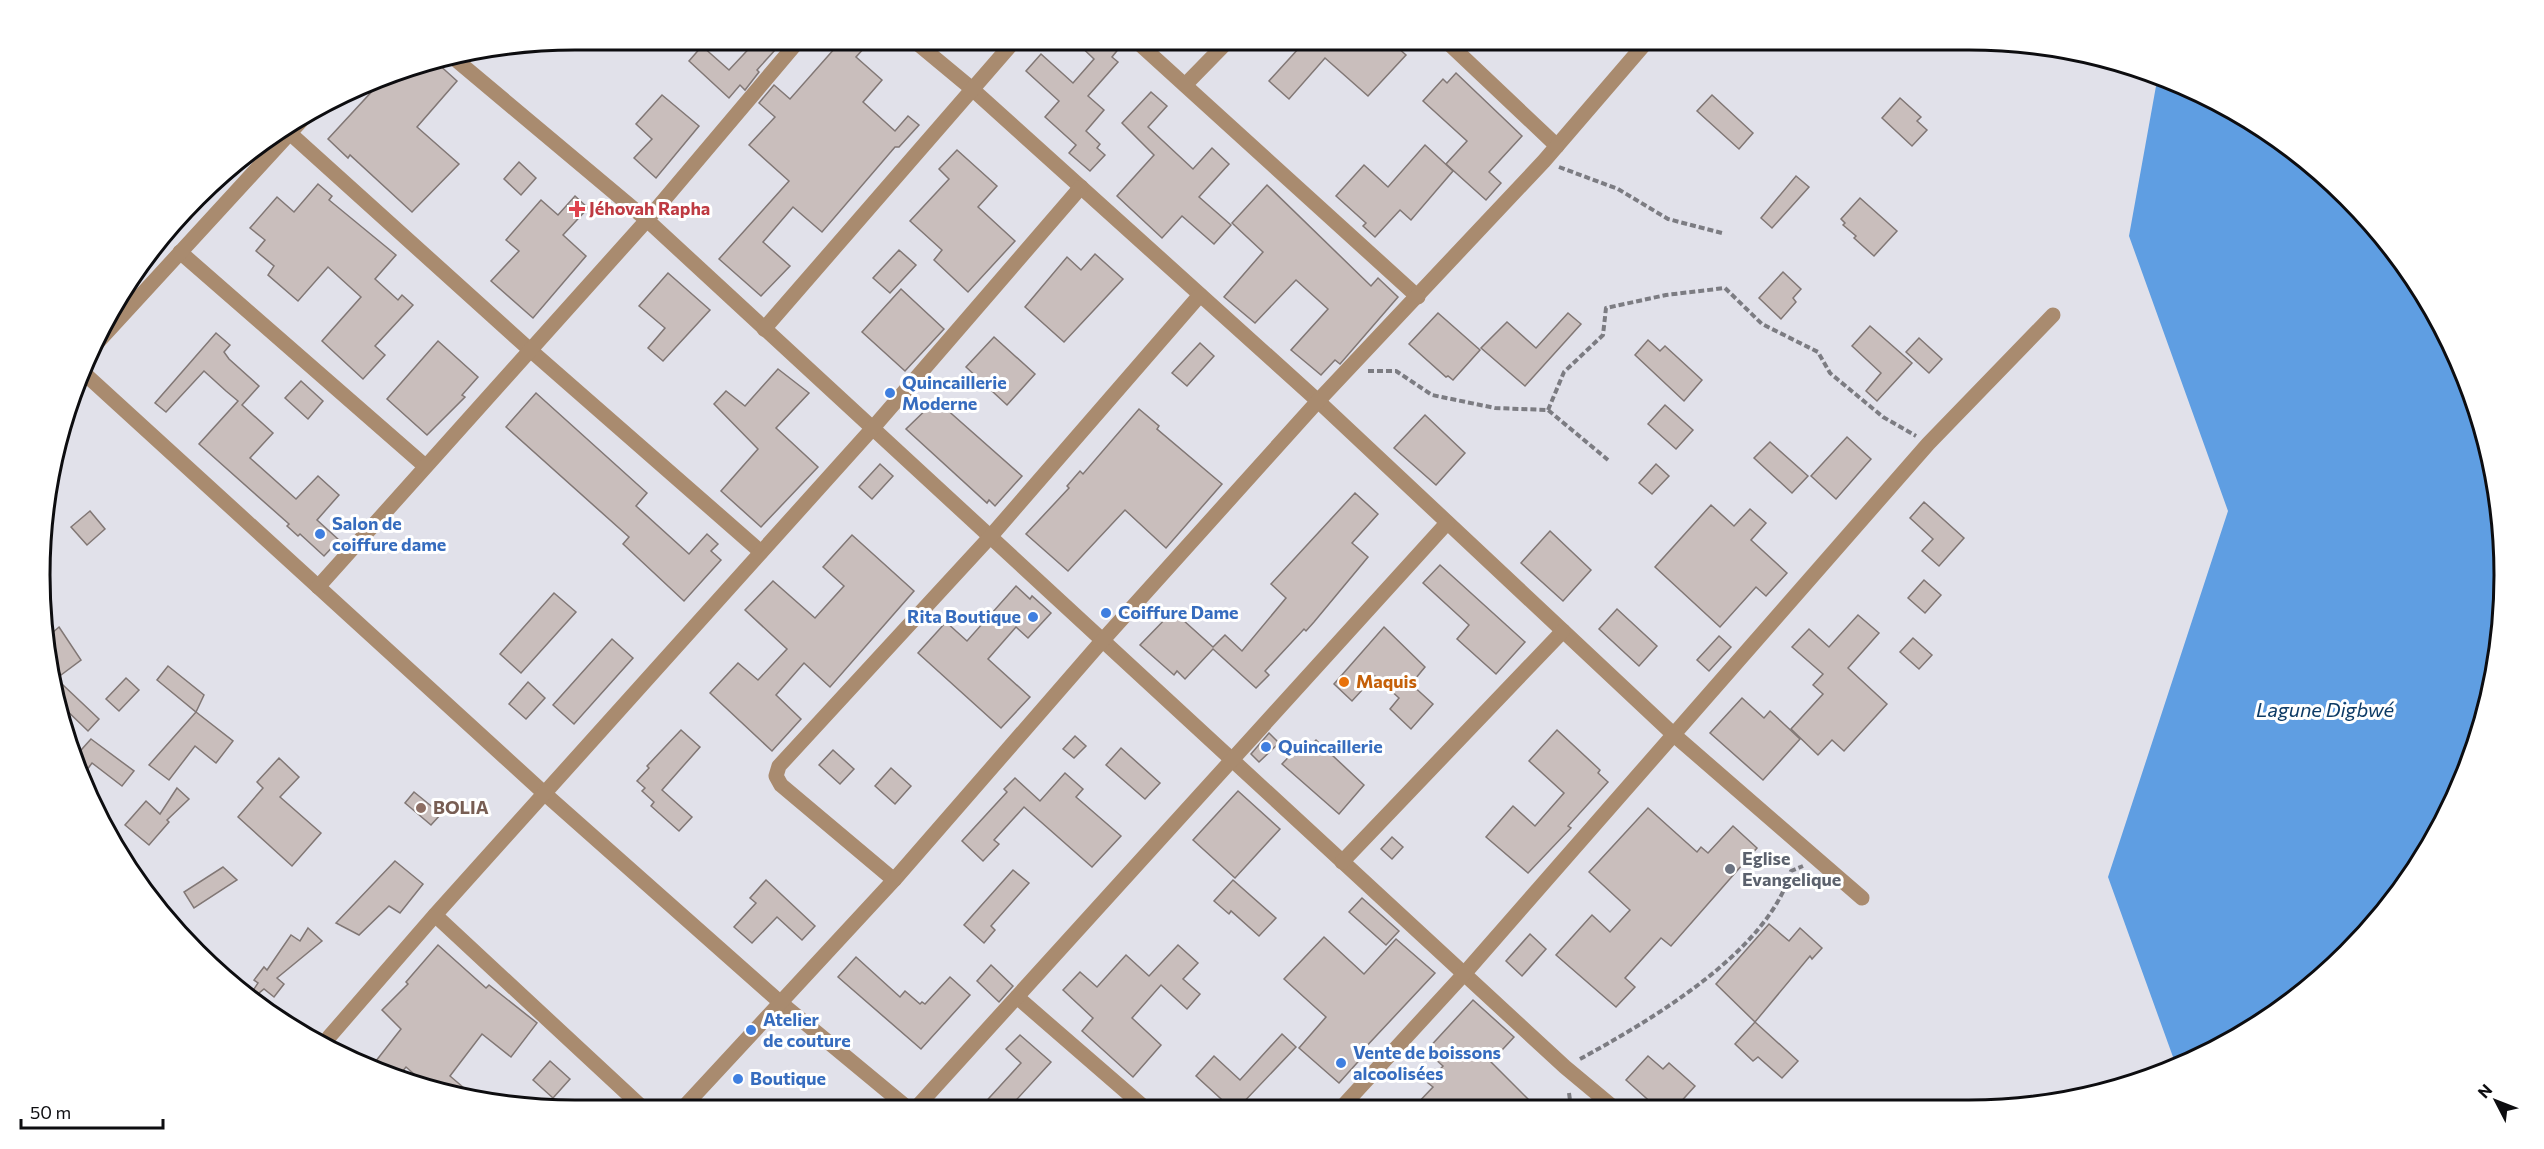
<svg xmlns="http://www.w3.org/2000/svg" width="2544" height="1149" font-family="Commissioner,sans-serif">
<rect width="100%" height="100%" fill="#e1e1ea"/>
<polygon fill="#5f9ee2" points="2158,75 2174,80 2267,129 2348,196 2415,277 2464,369 2495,470 2505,574 2495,679 2464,779 2395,900 2296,999 2177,1068 2108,877 2228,511 2129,236"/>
<g fill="#c9bebc" stroke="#817775" stroke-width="1.5">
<polygon points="758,39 785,39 757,70 759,72 745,90 740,85 729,98 689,61 702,46 729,70"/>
<polygon points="843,39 856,39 865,47 856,57 882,80 863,102 895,131 908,116 919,125 899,147 895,147 822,232 793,207 763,242 790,266 761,296 719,259 789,181 749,145 775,117 759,103 774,85 790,99"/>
<polygon points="1073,39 1111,39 1120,47 1112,57 1118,62 1088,96 1104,110 1086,131 1100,144 1097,148 1105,155 1090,171 1069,153 1076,145 1045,117 1059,101 1026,71 1041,54 1073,83 1094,59"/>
<polygon points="1290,39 1388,39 1406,55 1368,96 1325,58 1289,99 1269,81 1299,48"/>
<polygon points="436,62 457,81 417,127 459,164 412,212 350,155 348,158 328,139 389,73 402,68"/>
<polygon points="1456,73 1522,136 1489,172 1501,183 1486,200 1446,164 1467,141 1423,101 1443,79 1447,83"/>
<polygon points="1151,92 1167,106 1148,127 1193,169 1212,148 1229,164 1199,197 1231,225 1214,244 1182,216 1162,238 1117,196 1154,155 1122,123"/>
<polygon points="662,95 699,126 656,178 634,158 652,139 636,124"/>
<polygon points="1712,95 1753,133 1739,149 1697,111"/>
<polygon points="1900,98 1921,117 1917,121 1927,130 1912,146 1882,118"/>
<polygon points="1425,145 1453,171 1411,220 1400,210 1375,237 1363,226 1366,223 1336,196 1364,165 1388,187"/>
<polygon points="957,150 997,186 978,207 1015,241 968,292 934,260 942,250 910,221 949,179 939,169"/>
<polygon points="519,162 536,178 521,195 504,179"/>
<polygon points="1796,176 1809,187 1772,228 1761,218"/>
<polygon points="318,184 332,196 329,200 396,255 375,279 398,300 402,295 413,305 375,346 385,355 363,379 322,341 361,297 328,267 298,301 268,275 274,266 256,251 265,240 250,228 277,197 294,212"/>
<polygon points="1267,185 1371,286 1378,278 1398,297 1340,364 1335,360 1321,375 1291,350 1328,309 1296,280 1255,323 1224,297 1263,252 1232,223"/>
<polygon points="575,196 588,208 563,235 586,256 533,318 491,281 519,251 506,240 541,200 558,215"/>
<polygon points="1860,198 1897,231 1874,256 1854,238 1856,236 1843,225 1845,223 1841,219"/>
<polygon points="899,250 916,265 890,293 873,278"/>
<polygon points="1095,254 1123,279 1064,342 1025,307 1067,257 1081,270"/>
<polygon points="1783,272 1801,289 1793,298 1796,302 1781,319 1759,298"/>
<polygon points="668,273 710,310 663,361 648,348 665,328 639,306"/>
<polygon points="901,289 944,329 905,371 862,332"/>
<polygon points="1438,313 1480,350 1453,380 1448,376 1446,377 1409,344"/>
<polygon points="1568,313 1581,324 1525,386 1481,348 1507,322 1536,348"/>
<polygon points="1870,326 1912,363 1877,401 1866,391 1881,373 1852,346"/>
<polygon points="216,333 230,345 224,352 229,359 259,386 242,405 273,433 250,458 296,499 318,476 339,495 317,520 339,540 324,556 300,534 298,536 287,526 289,524 199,444 238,401 226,391 204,371 166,412 155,403"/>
<polygon points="994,337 1035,374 1007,405 966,367"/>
<polygon points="1919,338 1942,359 1929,373 1906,352"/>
<polygon points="1648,340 1660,351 1665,346 1702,380 1684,401 1635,355"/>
<polygon points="438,341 478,377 462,395 465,397 427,435 387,399"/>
<polygon points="1200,343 1214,356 1187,386 1172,373"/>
<polygon points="778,369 809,393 776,428 818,467 761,527 721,491 758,449 714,404 726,391 745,406"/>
<polygon points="301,381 323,401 308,419 285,398"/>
<polygon points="536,393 647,493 636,506 689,554 707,534 718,544 711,551 721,560 684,601 623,544 629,537 506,427"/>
<polygon points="936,400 1022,476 995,506 989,500 987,503 906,429"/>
<polygon points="1665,405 1693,430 1676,449 1648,424"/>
<polygon points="1139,409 1159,426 1157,429 1222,484 1166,548 1125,510 1068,571 1026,534 1069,488 1067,486 1080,471 1083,474"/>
<polygon points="1425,415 1465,453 1436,485 1394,448"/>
<polygon points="1847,437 1871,459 1836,499 1811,476"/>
<polygon points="1770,442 1808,476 1792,493 1754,458"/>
<polygon points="880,464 893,476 872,499 859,487"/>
<polygon points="1656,464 1669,476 1652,494 1639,483"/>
<polygon points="1355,493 1378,514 1352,543 1368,557 1314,622 1306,631 1304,629 1265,671 1269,675 1256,688 1213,649 1185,679 1177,671 1174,675 1140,645 1173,611 1213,647 1225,635 1242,651 1286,598 1271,584"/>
<polygon points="1924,502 1964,538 1939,566 1922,551 1933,539 1910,518"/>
<polygon points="1711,505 1734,526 1750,509 1766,523 1751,540 1787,573 1766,596 1756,587 1720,627 1655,567"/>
<polygon points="90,511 105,529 87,545 71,527"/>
<polygon points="1550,531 1591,570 1563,601 1521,563"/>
<polygon points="852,535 914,591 830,687 804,663 776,695 801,719 772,751 710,693 738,663 758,680 787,649 745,610 773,581 815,618 844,586 823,567"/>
<polygon points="1440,565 1525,642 1496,674 1457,639 1469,625 1423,583"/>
<polygon points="1924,580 1941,595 1925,613 1908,598"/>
<polygon points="1016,586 1030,599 1032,596 1051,613 1028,638 1016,627 988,659 1030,697 1001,728 918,653 946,622 967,641"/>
<polygon points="554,593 576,612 521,673 500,654"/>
<polygon points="1617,609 1657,646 1639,666 1599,629"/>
<polygon points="1858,615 1879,633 1848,668 1887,704 1844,751 1832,740 1818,755 1791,729 1823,694 1813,685 1823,674 1792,647 1809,629 1829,647"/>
<polygon points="59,627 81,660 61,675 45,652 44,645 44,640"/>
<polygon points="1384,627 1425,667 1411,684 1433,704 1411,729 1390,709 1399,698 1375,676 1352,701 1334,684"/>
<polygon points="1719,636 1731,647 1709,671 1697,660"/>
<polygon points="1913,638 1932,655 1919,669 1900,652"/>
<polygon points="612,639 633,658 574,724 553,705"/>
<polygon points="168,666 204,695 196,712 157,680"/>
<polygon points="126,678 139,690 119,711 106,699"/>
<polygon points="528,682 545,698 526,719 509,704"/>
<polygon points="63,685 99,719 88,731 57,701 55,693"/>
<polygon points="1742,698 1764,718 1770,711 1800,739 1763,780 1710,733"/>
<polygon points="196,712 233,741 216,763 195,746 169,780 149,765"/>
<polygon points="681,730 700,747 662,790 692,817 679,831 651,806 654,802 642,791 645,788 637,781 649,768 647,766"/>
<polygon points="1557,730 1600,770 1598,773 1608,782 1568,826 1571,828 1528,873 1486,837 1513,806 1535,826 1564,793 1529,761"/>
<polygon points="1269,733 1279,743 1259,762 1251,754"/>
<polygon points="1075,736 1086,746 1074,758 1063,749"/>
<polygon points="91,739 134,771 122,786 92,763 81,778 73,759"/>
<polygon points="1316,740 1364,785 1339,814 1282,764 1298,747 1304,753"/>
<polygon points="1121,748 1160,783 1145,799 1106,765"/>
<polygon points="833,750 854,769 840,784 819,765"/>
<polygon points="279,758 299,777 280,797 321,833 292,866 238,817 263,788 257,782"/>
<polygon points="891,768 911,786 895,804 875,786"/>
<polygon points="1065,773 1083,789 1076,797 1121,836 1092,867 1024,807 994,840 999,844 983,861 962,841 1007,792 1004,789 1015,778 1040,801"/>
<polygon points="177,788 189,799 167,820 169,822 149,845 125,825 146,801 160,814"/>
<polygon points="1238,791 1280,829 1235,878 1193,840"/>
<polygon points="414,792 441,814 431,825 405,803"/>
<polygon points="1648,808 1697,852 1701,847 1708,853 1733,826 1757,848 1671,946 1661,938 1625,978 1635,987 1616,1007 1556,955 1592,915 1610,932 1630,910 1589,872"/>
<polygon points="1392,837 1403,847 1392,859 1381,849"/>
<polygon points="395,861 423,884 400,913 389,906 359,935 336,923"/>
<polygon points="223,867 237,880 194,908 184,892"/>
<polygon points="1013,870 1029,883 991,926 995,930 984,943 964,925"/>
<polygon points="766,880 815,926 802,940 777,917 752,943 734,927 756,903 750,898"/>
<polygon points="1233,880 1276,918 1259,936 1231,911 1229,914 1214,901"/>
<polygon points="1362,898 1399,931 1386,945 1349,912"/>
<polygon points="1769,924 1789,941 1800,928 1822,948 1812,959 1810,956 1755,1022 1716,984"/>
<polygon points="308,928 322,941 277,978 284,984 274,997 264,989 254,997 250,995 258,983 254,980 264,967 267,970 291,935 300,941"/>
<polygon points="1530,934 1546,949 1522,976 1506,961"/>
<polygon points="1324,937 1364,974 1396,939 1435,973 1362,1051 1365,1054 1339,1083 1299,1048 1326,1017 1284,979"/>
<polygon points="438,945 486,988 489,985 537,1023 511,1057 482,1034 450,1076 478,1100 430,1088 406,1067 397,1078 378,1072 372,1066 401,1029 382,1010 408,984 406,982"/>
<polygon points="1178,945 1198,963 1183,979 1200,994 1187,1009 1161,985 1132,1018 1161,1045 1133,1077 1082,1031 1093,1018 1063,990 1080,972 1097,987 1126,955 1149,976"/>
<polygon points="856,957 900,997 905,991 920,1004 922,1002 925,1004 950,977 970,995 921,1049 838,977"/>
<polygon points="991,965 1013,986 999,1002 977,981"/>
<polygon points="1473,1000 1514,1037 1491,1062 1536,1107 1414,1107 1433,1087 1428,1083 1443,1066 1426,1051"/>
<polygon points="1755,1022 1798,1061 1782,1078 1758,1057 1753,1061 1735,1044"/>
<polygon points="1282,1034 1296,1047 1238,1108 1231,1108 1196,1076 1214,1056 1240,1080"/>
<polygon points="1020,1035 1051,1062 1008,1109 979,1109 1021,1063 1006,1049"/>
<polygon points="1648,1056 1663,1069 1669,1063 1695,1086 1677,1106 1655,1106 1626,1080"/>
<polygon points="550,1061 570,1079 553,1098 533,1080"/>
</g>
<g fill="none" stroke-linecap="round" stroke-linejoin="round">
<g stroke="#7c7c82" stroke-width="4" stroke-dasharray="6 3" stroke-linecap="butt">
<polyline points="1559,167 1618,189 1668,219 1722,233"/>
<polyline points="1368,371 1396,371 1432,395 1495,408 1548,410 1608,460"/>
<polyline points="1548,410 1564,372 1603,335 1606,308 1666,295 1725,288 1762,324 1818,352 1830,373 1883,417 1916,436"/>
<path d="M1580 1059C1651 1020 1768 952 1791 871L1803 866"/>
<polyline points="1569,1093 1571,1107"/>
</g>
<g stroke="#a98b6f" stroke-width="15">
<polyline points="912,39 971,88 1318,401 1673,734 1862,898"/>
<polyline points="1134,39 1418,297"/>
<polyline points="1444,39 1557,146"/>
<polyline points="455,59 647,220 1565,1067 1613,1107"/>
<polyline points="1185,85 1230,39"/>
<polyline points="283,127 529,349 761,552"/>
<polyline points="180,252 425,466"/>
<polyline points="764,329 1016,39"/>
<polyline points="97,343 312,109"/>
<polyline points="85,374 544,793 781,1003 909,1109"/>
<polyline points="318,587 647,220 800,39"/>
<polyline points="1342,862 1563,631"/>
<polyline points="894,880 781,785 776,776 779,766 990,537 1200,295"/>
<polyline points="435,915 645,1110"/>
<polyline points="1017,997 1145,1108"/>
<polyline points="329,1037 435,915 872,429 1081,187"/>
<polyline points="1341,1108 1464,974 1928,444 2053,315"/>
<polyline points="915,1109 1447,523"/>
<polyline points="681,1110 894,880 1102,641 1318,401 1544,161 1649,39"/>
</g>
</g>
<path fill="#e0444e" stroke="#fff" stroke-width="2" d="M574 200h6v6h6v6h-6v6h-6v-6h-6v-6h6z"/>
<g fill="#3f7fe0" stroke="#fff" stroke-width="2">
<circle cx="890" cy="393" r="6"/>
<circle cx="320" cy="534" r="6"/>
<circle cx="1106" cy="613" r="6"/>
<circle cx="1033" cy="617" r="6"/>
<circle cx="1266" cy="747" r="6"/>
<circle cx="751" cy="1030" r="6"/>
<circle cx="1341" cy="1063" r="6"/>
<circle cx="738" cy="1079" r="6"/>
</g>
<circle fill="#e8710a" stroke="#fff" stroke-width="2" cx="1344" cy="682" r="6"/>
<circle fill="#8d6e63" stroke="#fff" stroke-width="2" cx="421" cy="808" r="6"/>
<circle fill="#6b7280" stroke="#fff" stroke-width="2" cx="1730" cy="869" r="6"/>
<g text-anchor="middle" stroke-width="6" stroke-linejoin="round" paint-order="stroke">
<g font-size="18" font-weight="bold" fill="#be3a42" stroke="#fff" text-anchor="start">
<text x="589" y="215">Jéhovah Rapha</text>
</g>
<g font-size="18" font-weight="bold" fill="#366cbe" stroke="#fff" text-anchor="start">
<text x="902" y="389">Quincaillerie<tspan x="902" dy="21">Moderne</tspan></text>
<text x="332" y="530">Salon de<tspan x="332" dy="21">coiffure dame</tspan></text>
<text x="1118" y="619">Coiffure Dame</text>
<text x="1021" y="623" text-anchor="end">Rita Boutique</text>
<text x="1278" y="753">Quincaillerie</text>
<text x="763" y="1026">Atelier<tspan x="763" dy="21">de couture</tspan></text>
<text x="1353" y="1059">Vente de boissons<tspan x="1353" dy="21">alcoolisées</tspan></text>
<text x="750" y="1085">Boutique</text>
</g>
<g font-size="18" font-weight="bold" fill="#c56008" stroke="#fff" text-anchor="start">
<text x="1356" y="688">Maquis</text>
</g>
<g font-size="18" font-weight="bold" fill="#785e54" stroke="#fff" text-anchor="start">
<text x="433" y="814">BOLIA</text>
</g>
<g font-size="18" font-weight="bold" fill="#5b616d" stroke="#fff" text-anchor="start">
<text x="1742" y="865">Eglise<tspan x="1742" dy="21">Evangelique</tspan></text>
</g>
<g font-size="20" font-style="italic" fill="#0d3b66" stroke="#fff">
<text x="2325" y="717">Lagune Digbwé</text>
</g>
</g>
<path d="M0 0H2544V1149H0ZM575 50H1969A525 525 0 0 1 2494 575V575A525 525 0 0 1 1969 1100H575A525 525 0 0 1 50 575V575A525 525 0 0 1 575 50Z" fill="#fff" fill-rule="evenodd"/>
<path fill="none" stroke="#0d0d10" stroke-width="3" d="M575 50H1969A525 525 0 0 1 2494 575V575A525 525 0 0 1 1969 1100H575A525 525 0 0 1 50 575V575A525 525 0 0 1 575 50Z"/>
<g transform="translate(2496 1101) rotate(312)" stroke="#ffffff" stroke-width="4.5" paint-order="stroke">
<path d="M0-4.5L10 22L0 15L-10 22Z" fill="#0d0d10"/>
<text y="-9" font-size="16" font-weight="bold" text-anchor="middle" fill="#0d0d10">N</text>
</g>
<path d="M21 1119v9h142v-9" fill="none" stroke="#0d0d10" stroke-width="3"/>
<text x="30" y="1119" font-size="18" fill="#0d0d10" stroke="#ffffff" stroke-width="4.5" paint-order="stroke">50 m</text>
</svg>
